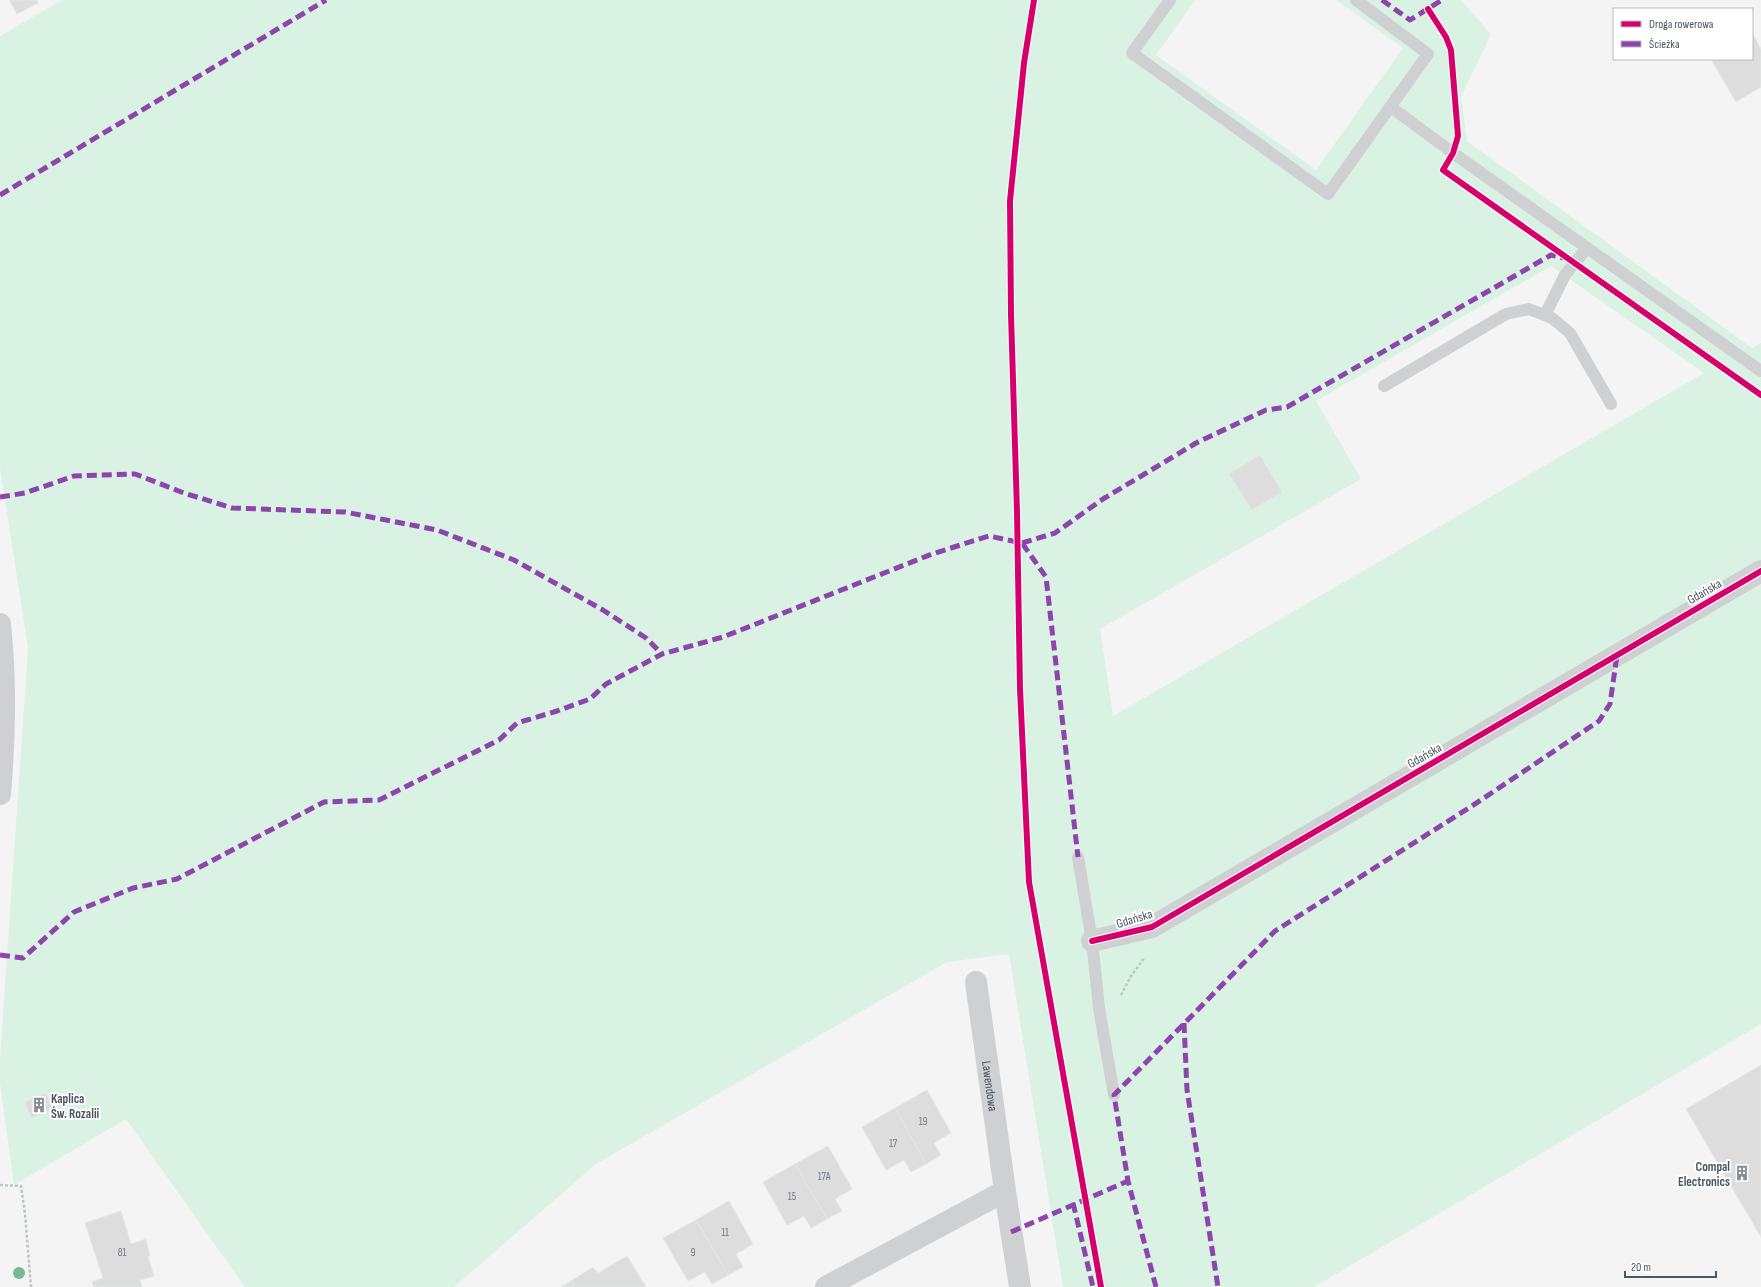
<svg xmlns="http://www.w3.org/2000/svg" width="1761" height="1287" font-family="'Sofia Sans Condensed',sans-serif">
<rect width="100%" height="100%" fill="#f4f4f4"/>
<path fill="#d9f2e3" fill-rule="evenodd" d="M62 0H1195L1156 55 1316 170 1403 48 1336 0H1461L1491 34 1461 97 1467 141 1752 348 1761 343V1024L1314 1287H1063L1009 954 947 962 596 1164 454 1287H245L126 1119 14 1185 0 1083V1060L28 648 0 468V36ZM1551 266 1704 373 1113 716 1100 629 1361 479 1316 401Z"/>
<g fill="#ddddde" stroke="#e5e6e7">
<polygon points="9,0 37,0 38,3 17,14"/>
<polygon points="1753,34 1761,49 1761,87 1736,102 1711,59 1752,59"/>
<polygon points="1260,455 1282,492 1252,510 1229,474"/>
<polygon points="1761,1065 1761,1237 1686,1109"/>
<polygon points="927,1090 951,1133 934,1143 941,1155 926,1164 895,1108"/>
<polygon points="46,1093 53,1108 31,1118 25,1102"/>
<polygon points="895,1108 926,1164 911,1172 904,1160 886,1170 862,1127"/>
<polygon points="828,1146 852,1189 835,1199 842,1211 827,1219 795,1164"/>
<polygon points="795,1164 827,1219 811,1228 804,1216 787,1225 763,1182"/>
<polygon points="729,1201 753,1244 736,1254 743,1267 728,1275 696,1220"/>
<polygon points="121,1211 131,1244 146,1239 150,1256 148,1256 154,1276 140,1280 142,1287 94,1287 92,1282 103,1278 85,1223"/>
<polygon points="696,1220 728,1275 712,1284 705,1272 688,1281 663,1238"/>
<polygon points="627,1256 646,1287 574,1287 571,1281 593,1267 598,1273"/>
<polygon points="571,1281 574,1287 561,1287"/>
</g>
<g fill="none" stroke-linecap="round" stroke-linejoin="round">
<g stroke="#bcc7c4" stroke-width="2.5" stroke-dasharray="3 2" stroke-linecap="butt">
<polyline points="1121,995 1131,976 1145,957"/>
<polyline points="0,1185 21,1186 25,1214 31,1287"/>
</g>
<g stroke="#ced0d2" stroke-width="12">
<polyline points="1170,0 1132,53 1328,194 1428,54 1356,0"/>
<polyline points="1391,107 1453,153 1761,371"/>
<polyline points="1545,315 1565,275 1587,248"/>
<polyline points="1384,386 1506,314 1529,309 1552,318 1570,333 1611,404"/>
<polyline points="1078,857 1092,941 1099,1008 1114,1095"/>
</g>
<g stroke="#ced0d2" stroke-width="22">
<polyline points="1092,941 1152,927 1761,571"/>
<path id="s1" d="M976 982 1005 1191 1020 1287"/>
<polyline points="826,1287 1005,1191"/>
</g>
<path stroke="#ced0d2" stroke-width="22" d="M0 624C6 681 5 737 0 794"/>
<g stroke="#8e44ad" stroke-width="5" stroke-dasharray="10 5" stroke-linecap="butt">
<polyline points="1382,0 1410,20 1442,0"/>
<polyline points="0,195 326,0"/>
<polyline points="0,497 25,493 74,476 135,474 184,493 232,508 345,512 437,530 514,560 603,610 646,638 662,654"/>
<polyline points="1022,543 1055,533 1103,499 1196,443 1266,410 1287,407 1551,255 1563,258"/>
<polyline points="0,955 23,958 74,912 133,888 177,879 324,802 379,800 499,740 517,723 557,711 590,699 606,684 662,654 723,637 932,554 989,536 1022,543 1046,577 1078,857"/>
<polyline points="1184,1023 1187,1090 1218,1287"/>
<polyline points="1073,1203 1093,1287"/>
<polyline points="1011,1232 1128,1181"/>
<polyline points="1156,1287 1128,1181 1114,1095 1275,931 1472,806 1599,721 1610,704 1617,655"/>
</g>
<defs>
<g id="cycleway">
<polyline points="1034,0 1024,63 1010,201 1011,314 1017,512 1020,689 1029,882 1101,1287"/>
<polyline points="1428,9 1446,37 1451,50 1458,136 1453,153 1443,170 1761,395"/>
<polyline points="1092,941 1152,927 1761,571"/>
</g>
</defs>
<use href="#cycleway" stroke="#fff" stroke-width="8"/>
<use href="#cycleway" stroke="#d6006c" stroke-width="6"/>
</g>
<circle fill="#7ab899" cx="19" cy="1273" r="6"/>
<defs>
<symbol id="building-bare" viewBox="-9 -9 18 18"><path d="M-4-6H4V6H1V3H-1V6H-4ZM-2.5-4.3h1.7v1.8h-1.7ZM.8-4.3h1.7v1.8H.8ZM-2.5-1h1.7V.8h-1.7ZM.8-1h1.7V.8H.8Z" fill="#868d94" stroke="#fff" stroke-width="2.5" paint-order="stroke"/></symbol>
</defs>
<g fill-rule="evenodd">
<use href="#building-bare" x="28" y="1094" width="22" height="22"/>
<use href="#building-bare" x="1731" y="1162" width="22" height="22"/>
</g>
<g text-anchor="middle" stroke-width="4" stroke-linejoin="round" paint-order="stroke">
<g font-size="11" fill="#707881">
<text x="923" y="1125">19</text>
<text x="893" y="1147">17</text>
<text x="824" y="1180">17A</text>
<text x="792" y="1200">15</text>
<text x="725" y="1236">11</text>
<text x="122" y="1256">81</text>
<text x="693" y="1256">9</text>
</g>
<g font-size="13" fill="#4a5661" stroke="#fff">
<text transform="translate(1704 591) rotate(-30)" y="5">Gdańska</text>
<text transform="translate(1424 755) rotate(-30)" y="5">Gdańska</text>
<text transform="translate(1134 918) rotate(-17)" y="5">Gdańska</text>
<text dy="5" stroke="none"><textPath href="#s1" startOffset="105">Lawendowa</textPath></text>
</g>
<g font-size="13" font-weight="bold" fill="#4a5661" stroke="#fff" text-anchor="start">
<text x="51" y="1103">Kaplica<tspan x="51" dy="15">Św. Rozalii</tspan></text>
<text x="1730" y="1171" text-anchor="end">Compal<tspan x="1730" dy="15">Electronics</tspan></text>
</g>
</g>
<rect x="1613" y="8" width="140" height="52" fill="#ffffff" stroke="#b7bbc0"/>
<rect x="1621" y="21" width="20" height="6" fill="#d6006c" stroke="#b7bbc0"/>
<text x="1649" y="28" font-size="12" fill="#4a5661">Droga rowerowa</text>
<rect x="1621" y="41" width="20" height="6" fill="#8e44ad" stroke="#b7bbc0"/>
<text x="1649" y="48" font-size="12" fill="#4a5661">Ścieżka</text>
<path d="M1625 1271v6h91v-6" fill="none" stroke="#4a5661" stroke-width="2"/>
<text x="1631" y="1271" font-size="12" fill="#4a5661" stroke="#ffffff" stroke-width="3" paint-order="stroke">20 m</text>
</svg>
